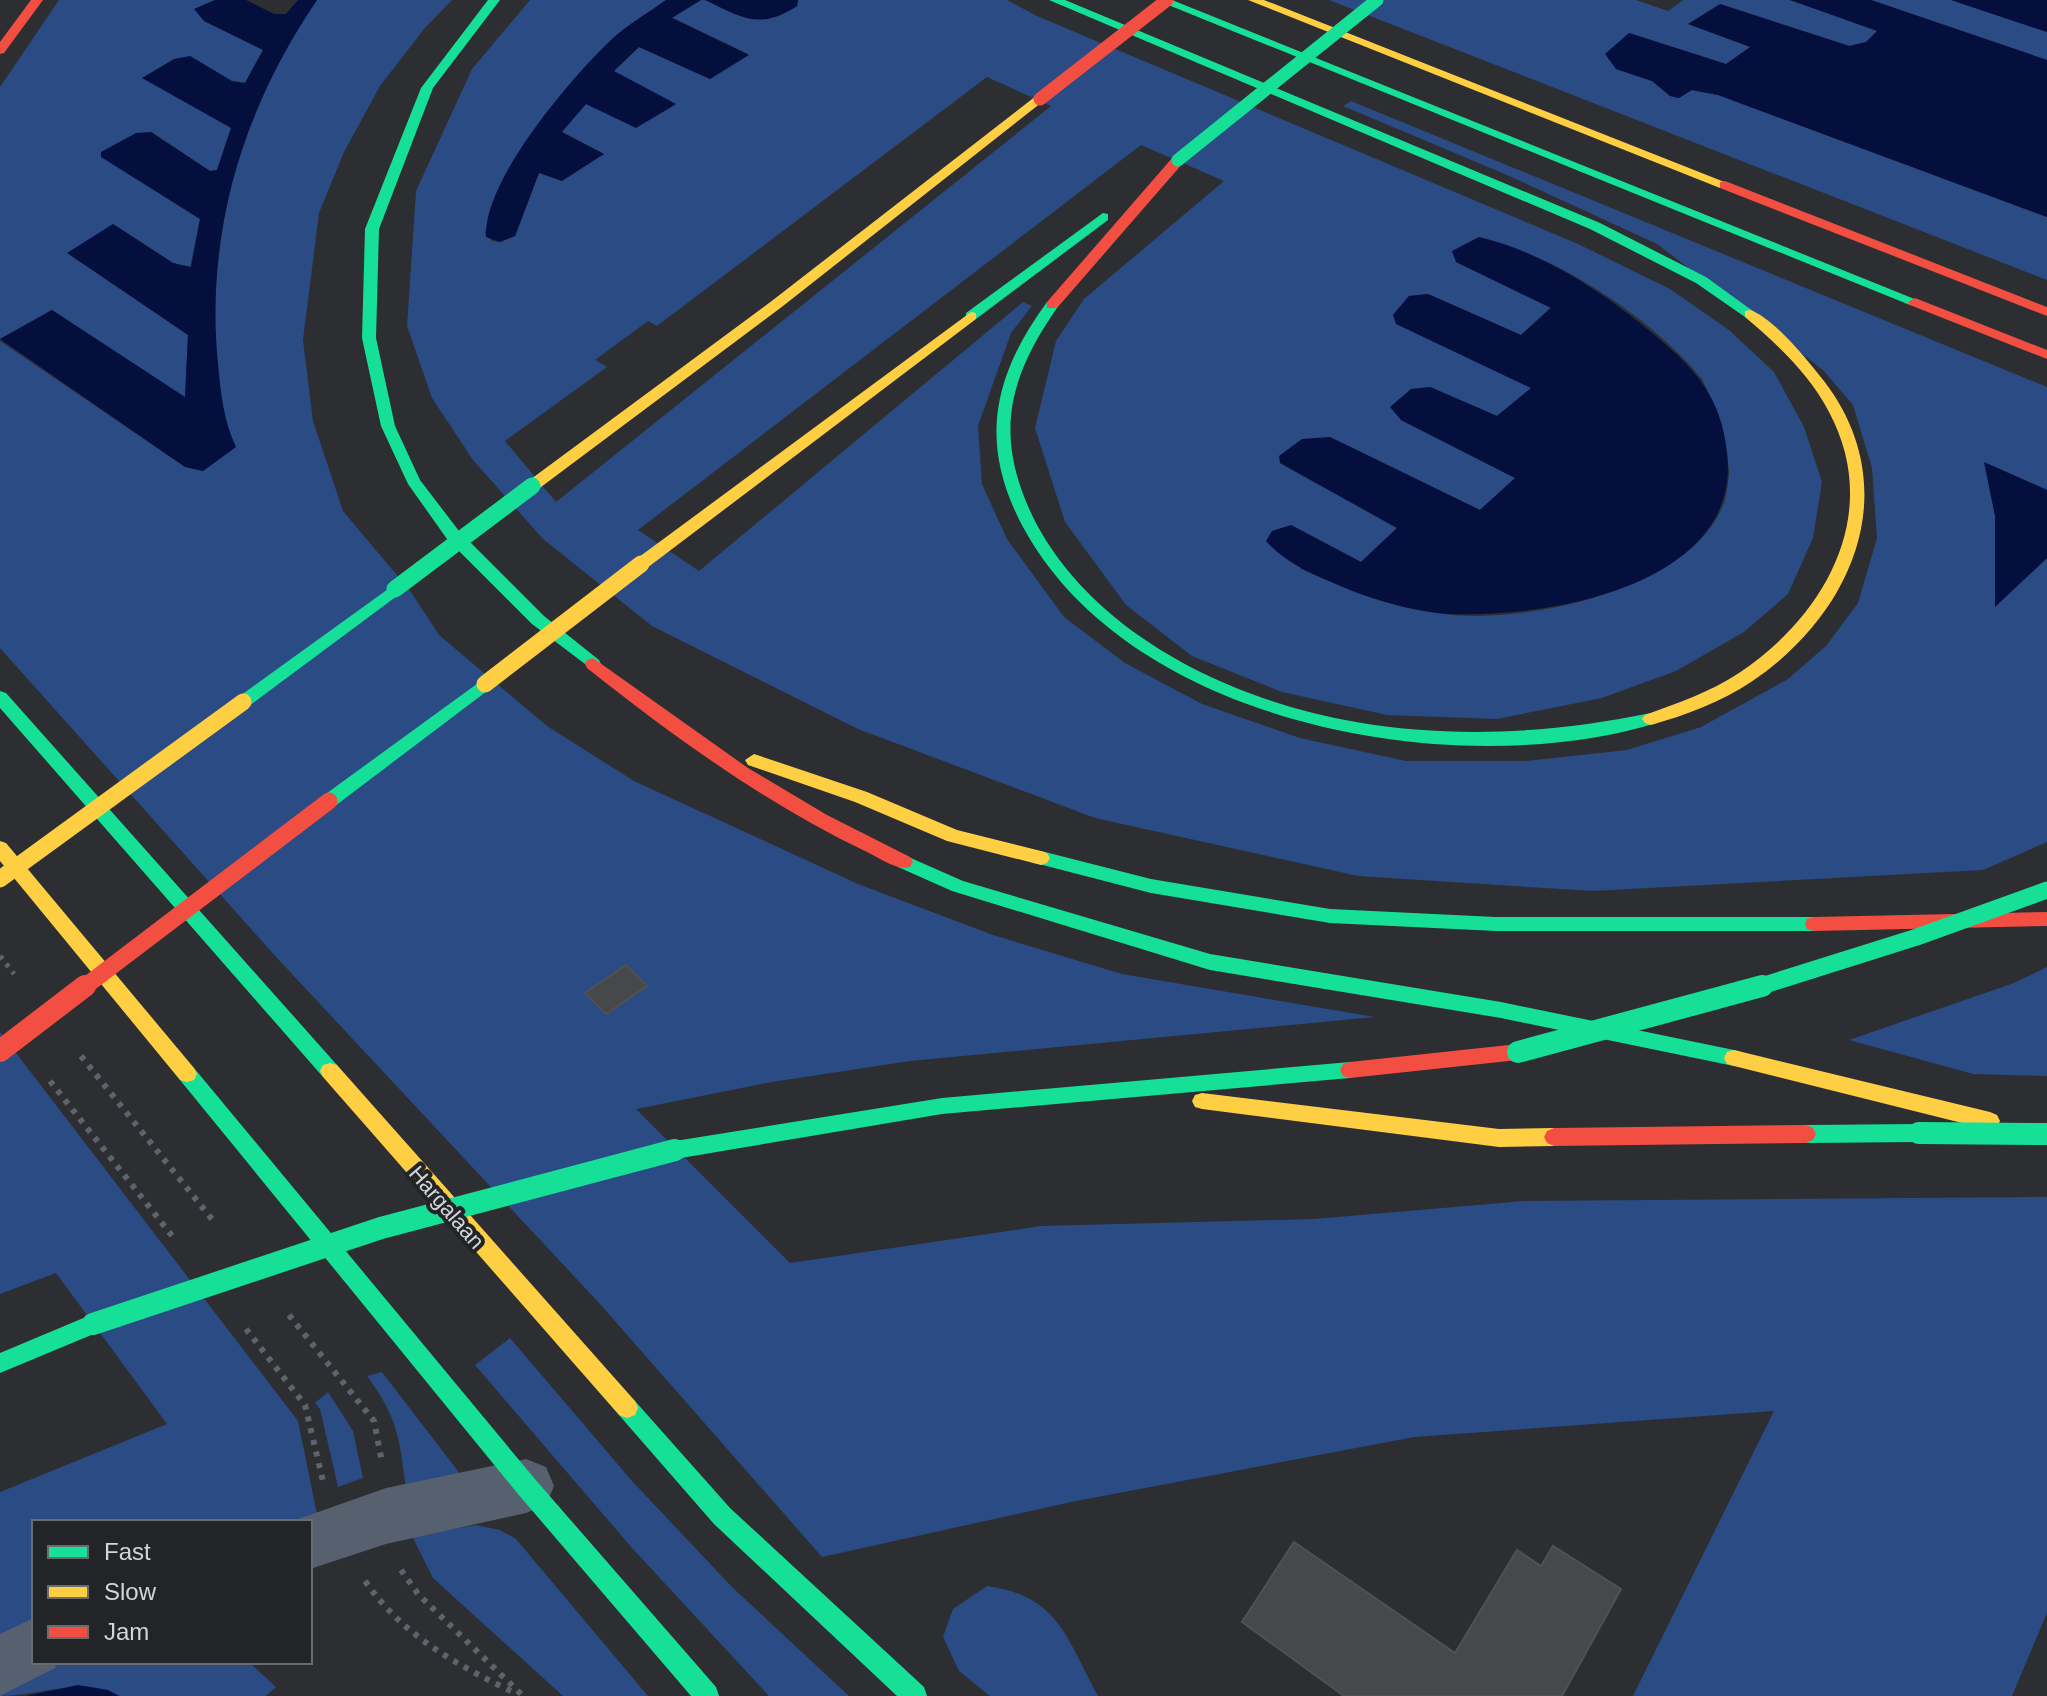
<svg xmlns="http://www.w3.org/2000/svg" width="2047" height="1696" font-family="Helvetica,sans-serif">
<rect width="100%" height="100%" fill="#2c2e31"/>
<g fill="#2a4b84" fill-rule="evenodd">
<polygon points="59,0 215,0 195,9 204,21 263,50 245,83 232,82 190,56 231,128 217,170 210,171 151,132 102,157 200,219 190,268 173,263 113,224 188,335 185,398 52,310 0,339 0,87"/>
<path d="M317 0H452L424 29 380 86 344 152 319 213 303 340 313 421 343 511 411 592 439 635 547 726 634 781 858 884 993 935 1122 974 1375 1017 910 1061 772 1082 636 1109 790 1263 1041 1226 1314 1219 1524 1201 2047 1197V1613L2012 1696H1633L1774 1411 1414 1437 1071 1502 822 1557 600 1304 278 959 0 648V341L185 467 203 471 235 447C232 438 226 429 224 419 199 311 225 146 283 51 293 33 305 17 317 0Z"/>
<path d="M530 0H666L612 39 587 67 501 184 485 233 492 241 500 242 515 236 539 173 604 154 561 132 586 104 636 127 675 105 613 71 639 47 710 79 748 54 671 17 701 0 797 6 798 0H1007L1037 16 1578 244 1670 289 1729 330 1774 372 1804 427 1822 482 1813 538 1788 594 1744 632 1676 671 1602 698 1497 719 1387 715 1282 692 1192 656 1126 605 1065 522 1035 428 1056 341 1084 299 1224 181 1141 145 638 530 699 571 1023 302 1032 306 1011 333 978 426 982 484 1007 539 1064 617 1125 663 1202 704 1300 738 1406 761H1526L1627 750 1701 727 1788 679 1826 646 1858 603 1877 538 1872 468 1853 405 1823 370 1657 244 1507 175 1343 106 1351 101 2047 387V490L1985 463 1995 516V606L2047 558V842L1983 870 1592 891 1358 876 1095 818 858 729 652 626 543 539 473 460 432 398 407 326 416 191 472 69ZM987 77 1051 106 556 502 505 441 607 367 595 360 648 321 657 326ZM1479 237C1554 254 1652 318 1701 378 1709 388 1729 456 1729 470 1729 479 1727 491 1725 500 1696 589 1525 625 1444 614 1394 607 1347 589 1301 569L1291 525 1361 562 1397 528 1280 463 1330 437 1480 510 1515 478 1401 420 1430 387 1497 416 1532 388 1393 315 1409 296 1428 294 1521 335 1551 307 1456 262Z"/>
<polygon points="1329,0 1636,0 1668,11 1683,0 1790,0 1878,30 1866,42 1850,46 1720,4 1751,48 1726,64 1629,33 1616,69 1652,81 1671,96 1679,98 1691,90 1718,95 2047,217 2047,280"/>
<polygon points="1871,0 1951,0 2047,32 2047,60"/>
<polygon points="2047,967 2047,1076 1973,1074 1849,1040 2014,983"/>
<polygon points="0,1032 298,1421 317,1514 293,1522 34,1522 34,1625 0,1644 0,1492 167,1424 56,1273 0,1294"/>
<polygon points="510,1338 632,1481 732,1587 849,1696 769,1696 632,1548 475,1365"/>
<path d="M382 1372 461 1475 406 1488C399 1436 398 1419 367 1376Z"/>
<polygon points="328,1392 353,1431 363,1478 338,1487 320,1409 315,1403"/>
<polygon points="476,1525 500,1530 516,1539 648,1696 563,1696 433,1578 412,1536"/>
<path d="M987 1586C1059 1596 1066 1638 1098 1696H990L959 1671 943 1637 953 1609Z"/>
<path d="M52 1662H249L276 1687 266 1696H119C81 1676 40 1696 0 1696V1691Z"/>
</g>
<g fill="#040f3e">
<path d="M215 0H246L274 14H286L298 0H317C243 109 205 232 218 364 221 394 223 419 236 447L203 471 185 467 0 339 52 310 185 397 188 335 67 253 113 224 173 263 191 267 200 219 101 157V152L136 133 151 132 210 171 217 170 231 128 142 78 174 59 190 56 232 81 245 83 263 50 204 21 194 9Z"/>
<path d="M666 0H701L672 18 749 55 710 79 639 47 614 71 676 104 636 128 586 104 562 132 604 154 562 181 539 173 515 236 500 242 486 237C483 181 570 79 610 41 626 25 648 13 666 0Z"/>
<path d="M705 0H798L797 6C759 31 741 17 705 0Z"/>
<polygon points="1790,0 1871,0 2047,60 2047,217 1718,95 1692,90 1679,98 1670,96 1652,81 1616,69 1605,54 1629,33 1726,64 1750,47 1688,24 1720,4 1849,46 1866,42 1877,31"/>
<polygon points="1951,0 2047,0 2047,32"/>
<path d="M1479 237C1545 253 1606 294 1657 337 1697 371 1721 398 1727 452 1743 586 1547 618 1449 614 1414 612 1370 599 1338 585 1312 574 1285 563 1266 541L1272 531 1291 525 1361 562 1397 528 1280 463 1279 456 1302 439 1330 437 1480 510 1515 478 1401 420 1390 407 1411 389 1430 387 1497 416 1531 388 1396 324 1393 315 1409 296 1428 294 1521 335 1551 308 1456 262 1452 251Z"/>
<polygon points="1984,462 2047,490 2047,558 1995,607 1995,516"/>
<polygon points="78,1685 108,1690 119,1696 26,1696"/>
</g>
<g fill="#47484a" stroke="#4f5153" stroke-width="2">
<polygon points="626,965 647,986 606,1014 585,993"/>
<polygon points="1294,1542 1455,1653 1517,1550 1541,1566 1553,1546 1621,1589 1562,1696 1344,1696 1242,1622"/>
</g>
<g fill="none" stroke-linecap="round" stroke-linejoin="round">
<polyline stroke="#5e646c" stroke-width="5" stroke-dasharray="4 6" stroke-linecap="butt" points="0,956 14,974"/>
<g stroke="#5e646c" stroke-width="6" stroke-dasharray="5 7" stroke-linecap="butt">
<polyline points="81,1056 215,1223"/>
<polyline points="50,1081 173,1237"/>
<polyline points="289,1315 374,1421 382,1462"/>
<polyline points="246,1329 305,1405 323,1481"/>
<polyline points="401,1570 418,1594 523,1696"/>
<path d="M365 1581C404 1637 457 1665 517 1694"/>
</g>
<g fill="#57606f" fill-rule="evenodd">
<polygon points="526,1459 546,1467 554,1486 546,1505 526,1513 386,1544 310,1569 310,1522 290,1522 386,1488"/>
<polygon points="34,1618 34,1662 57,1662 55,1668 0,1696 0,1634"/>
</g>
<g fill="#16e098" fill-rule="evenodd">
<polygon points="488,0 500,0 433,88 379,229 376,338 395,426 420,480 459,531 544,616 599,660 601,664 599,668 593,670 532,624 447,539 408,484 381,426 362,338 365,229 421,88"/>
<polygon points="1049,0 1065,0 1600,223 1706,277 1757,314 1755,317 1745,317 1696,283 1590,229"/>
<polygon points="1156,0 1172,0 1922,302 1915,306 1910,305"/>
<polygon points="1103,213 1108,214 1108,220 976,319 966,319 966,313"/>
<path d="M1052 301 1059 305C1039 334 1022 362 1014 397 1004 441 1016 485 1037 525 1098 637 1234 701 1356 722 1455 739 1553 733 1651 713L1657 715 1660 719 1657 723C1455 784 1130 725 1023 527 978 443 993 376 1047 302Z"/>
<polygon points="395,584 403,589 401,593 249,706 237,706 235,702 237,698"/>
<polygon points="485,678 493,684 491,688 335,806 323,806 320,801 323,796"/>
<polygon points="0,691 6,693 337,1065 340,1071 337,1077 330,1079 323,1077 0,708"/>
<polygon points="1041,851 1151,879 1330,909 1496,917 1814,917 1821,919 1823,924 1821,929 1814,931 1496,931 1330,923 1151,893 1035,863 1032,858 1035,853"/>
<polygon points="904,855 963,881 1210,954 1501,1002 1734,1050 1741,1052 1744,1058 1741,1064 1734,1066 1501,1018 1210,970 952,891 898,867 895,862 898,857"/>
<polygon points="1350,1062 1357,1064 1360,1070 1357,1076 1350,1078 942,1114 675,1159 668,1156 665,1150 668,1144 675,1141 942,1098"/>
<polygon points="187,1066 194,1068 534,1478 716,1687 719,1696 691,1696 518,1494 180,1080 177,1074 180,1068"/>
<polygon points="1919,1124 1926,1127 1929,1133 1926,1139 1919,1142 1806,1143 1799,1140 1796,1134 1799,1128 1806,1125"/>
<polygon points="93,1314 101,1317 104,1324 101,1331 0,1373 0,1353"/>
<polygon points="627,1398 635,1401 730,1508 924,1687 927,1696 897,1696 714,1524 619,1415 616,1408 619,1401"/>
</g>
<g fill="#ffcf43" fill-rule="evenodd">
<polygon points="1248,0 1264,0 1732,185 1720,188"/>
<polygon points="1036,96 1046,99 783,306 537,490 527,490 527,482 773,300"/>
<path d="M1750 310C1774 318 1808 361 1824 381 1906 488 1854 613 1751 682 1721 702 1686 715 1651 725L1645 723 1642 719 1645 715C1678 703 1710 692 1739 673 1826 615 1883 513 1829 412 1810 375 1777 344 1745 317V311Z"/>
<polygon points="971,312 976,313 976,319 647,568 635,568 633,564 635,560"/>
<polygon points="754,754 867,792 957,830 1041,851 1047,853 1050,858 1047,863 1041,865 947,841 855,802 748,765 745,760"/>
<polygon points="0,841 6,843 194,1068 197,1074 194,1080 187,1082 180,1080 0,861"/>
<polygon points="1734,1050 1990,1112 1997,1115 2000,1121 1997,1127 1990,1130 1734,1066 1727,1064 1724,1058 1727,1052"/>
<polygon points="330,1063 337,1065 635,1401 638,1408 635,1415 627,1418 619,1415 323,1077 320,1071 323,1065"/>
<polygon points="1202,1093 1499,1129 1554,1128 1561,1131 1564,1137 1561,1143 1554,1146 1499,1147 1202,1109 1195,1107 1192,1101 1195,1095"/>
</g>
<g fill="#f24e42" fill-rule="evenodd">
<polygon points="31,0 43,0 4,53 0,54 0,42"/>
<polygon points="1178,156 1183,157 1183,163 1057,308 1047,308 1047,302 1173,157"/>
<polygon points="1725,181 2047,307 2047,316 1720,188 1720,182"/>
<polygon points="1915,298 2047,350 2047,359 1910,305 1908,302"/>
<path d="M593 658 748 768 827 815 910 857 913 862 910 867C896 871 878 857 865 851 765 803 674 737 587 668L585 664 587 660Z"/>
<polygon points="2047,912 2047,926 1814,931 1807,929 1805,924 1807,919 1814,917"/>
<polygon points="1518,1044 1525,1046 1528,1052 1525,1058 1518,1060 1350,1078 1343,1076 1340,1070 1343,1064 1350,1062"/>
<polygon points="1806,1125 1813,1128 1816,1134 1813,1140 1806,1143 1554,1146 1547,1143 1544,1137 1547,1131 1554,1128"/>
</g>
<polyline stroke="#16e098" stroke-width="13" points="1178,160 1377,0"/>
<g stroke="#16e098" stroke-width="17">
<polyline points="395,589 532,486"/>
<polyline points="1755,988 1917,937 2047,890"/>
</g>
<g stroke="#16e098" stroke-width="22">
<polyline points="1518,1052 1762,986"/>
<polyline points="1919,1133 2047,1134"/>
<polyline points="93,1324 381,1228 675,1150"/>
</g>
<g stroke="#ffcf43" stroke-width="17">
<polyline points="485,684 641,564"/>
<polyline points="0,879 243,702"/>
</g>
<polyline stroke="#f24e42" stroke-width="13" points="1040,99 1167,0"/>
<polyline stroke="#f24e42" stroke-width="17" points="83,988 329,801"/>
<polyline stroke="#f24e42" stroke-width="22" points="0,1051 85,986"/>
</g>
<g text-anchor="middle" stroke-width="8" stroke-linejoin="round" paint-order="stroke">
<g font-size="22" fill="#d3d5d7" stroke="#222428">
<text transform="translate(447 1207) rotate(49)" y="8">Hargalaan</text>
</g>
</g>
<rect x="32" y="1520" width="280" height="144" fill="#222428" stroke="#696b6e" stroke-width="2"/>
<rect x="48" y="1546" width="40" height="12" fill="#16e098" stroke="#696b6e" stroke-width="2"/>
<text x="104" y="1560" font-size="24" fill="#d3d5d7">Fast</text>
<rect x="48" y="1586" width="40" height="12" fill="#ffcf43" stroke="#696b6e" stroke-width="2"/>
<text x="104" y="1600" font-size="24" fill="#d3d5d7">Slow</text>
<rect x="48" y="1626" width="40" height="12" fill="#f24e42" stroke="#696b6e" stroke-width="2"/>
<text x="104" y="1640" font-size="24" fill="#d3d5d7">Jam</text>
</svg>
